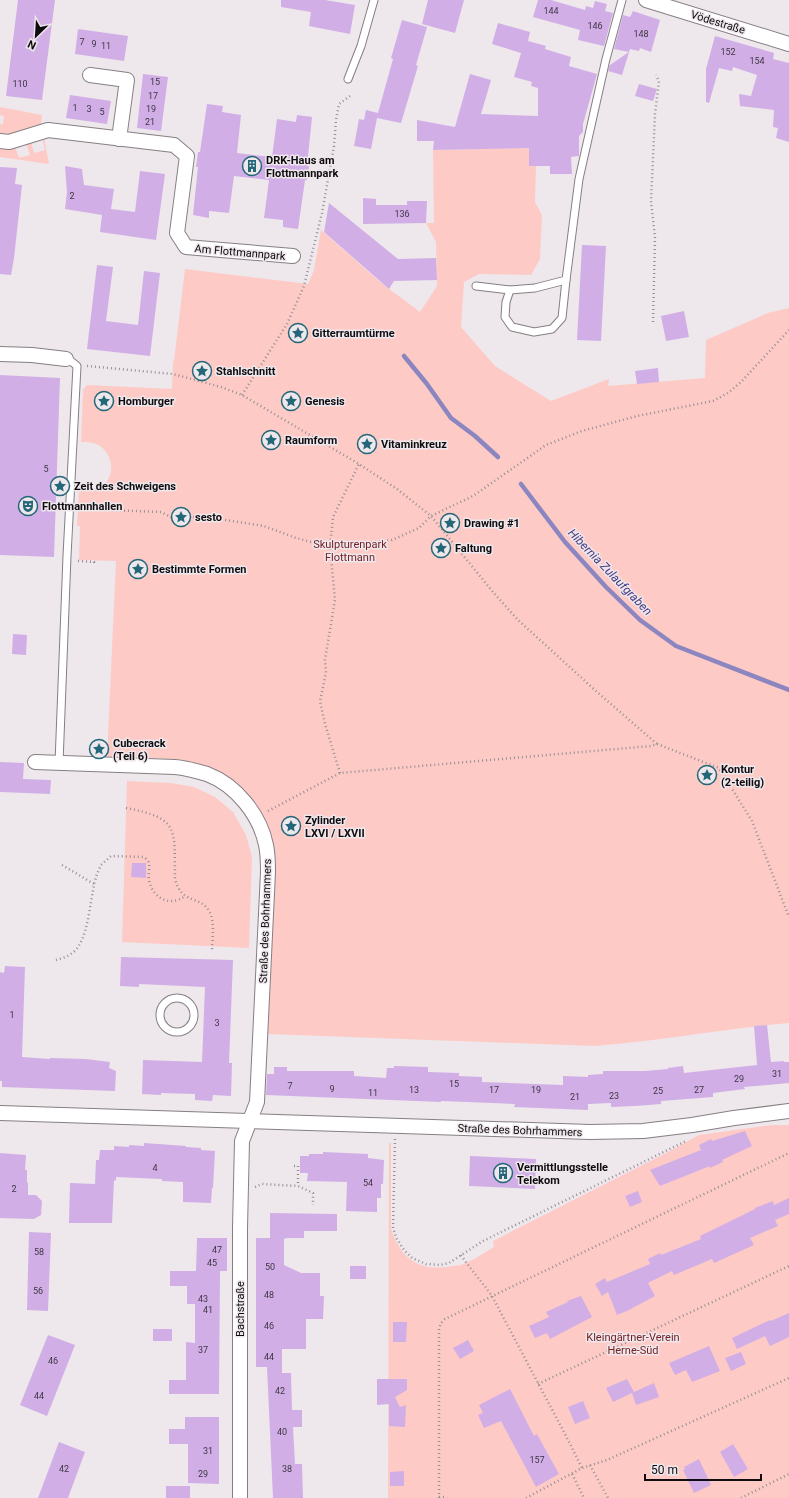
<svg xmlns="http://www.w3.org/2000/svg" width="789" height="1498" font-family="Roboto,sans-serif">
<rect width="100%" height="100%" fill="#eee7ec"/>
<g fill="#fecac6">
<polygon points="0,107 42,115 41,124 10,134 0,133 0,124 3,124 4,116 0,115"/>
<polygon points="42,138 44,138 49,164 0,157 0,147 15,147 19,158 30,155 26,143 31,142 34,153 45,150"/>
<path d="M529 148V165L536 166 535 202 542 215 540 259 531 275 479 274 464 282 461 327 495 366 551 401 609 379 608 386 705 378 706 340 768 313 789 308V1023C724 1029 660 1041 595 1046L268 1034 275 860C268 806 235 767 180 760 156 757 131 758 107 757L116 561 79 560 80 526H77L79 491C85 491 92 492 97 489 117 481 115 452 96 444 91 442 86 442 81 442L83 390 87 385 172 389 173 361H174L185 269 308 284 314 270 321 230 380 282 420 312 437 286 436 242 426 223H434L433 150Z"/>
<polygon points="127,781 171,783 194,787 215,797 233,812 246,835 252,857 249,948 122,942"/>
<path d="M772 1125H789V1498H388L389 1143H391V1229C400 1255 415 1271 446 1267 450 1266 456 1266 461 1265 472 1261 484 1253 494 1247L493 1241 670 1151 699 1135Z"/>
</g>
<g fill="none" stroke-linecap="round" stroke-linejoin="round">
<g stroke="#8c86c0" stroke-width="4.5">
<polyline points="404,356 427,384 451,418 475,436 498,457"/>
<polyline points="521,484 565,542 606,587 640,620 676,646 789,690"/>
</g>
</g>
<g fill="#d1afe6">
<polygon points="18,0 55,0 42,100 6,96"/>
<polygon points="281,0 325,0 355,5 350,34 309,26 311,12 281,7"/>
<polygon points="428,0 464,0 455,33 422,24"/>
<polygon points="538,0 551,0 585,10 586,6 593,8 595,1 607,4 605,11 613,13 604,46 578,40 580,30 533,17"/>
<polygon points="633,11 660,20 651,52 640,48 639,51 630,49 622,75 608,71 610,65 629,52 614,49 623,15 630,17"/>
<polygon points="402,20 427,27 416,65 418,66 401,123 377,118 371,149 354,146 359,119 364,120 366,110 378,113 393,59 391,58"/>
<polygon points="498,23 530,32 528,41 546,46 545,49 571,57 569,66 597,74 583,124 583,132 579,136 579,156 571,157 572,174 550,174 550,166 529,166 529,148 433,150 434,141 417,141 417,120 455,127 470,74 491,80 481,114 538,116 538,88 531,86 532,82 514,77 521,53 492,44"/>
<polygon points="78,29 128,36 124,61 75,54"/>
<polygon points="715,36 774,53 773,59 789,63 789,142 776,138 778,128 773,127 774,110 740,106 739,94 751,96 757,75 733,67 732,71 719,68 709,103 706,102 706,69"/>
<polygon points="143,74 168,77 161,131 137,128"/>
<polygon points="639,84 657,89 653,101 635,96"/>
<polygon points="70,95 111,101 107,124 66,118"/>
<polygon points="207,104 223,106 222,112 241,115 237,153 272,157 277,119 296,122 297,115 312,117 307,166 309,166 307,180 305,180 298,229 283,227 283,220 264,218 269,180 234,176 229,213 209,211 209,218 193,215 198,167 196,167 198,152 200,152"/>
<polygon points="65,166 82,169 84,185 114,189 111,209 135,212 140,171 165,174 156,240 100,232 102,215 65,209 67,192"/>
<polygon points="0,167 17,168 15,184 22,185 14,258 11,275 0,274"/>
<polygon points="363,198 376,199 376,205 407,205 407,201 427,201 426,223 363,224"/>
<polygon points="329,203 398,259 436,258 437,280 394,281 389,289 324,232"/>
<polygon points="582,245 606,246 601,341 577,340"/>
<polygon points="97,265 113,267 106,321 138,325 144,271 160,273 150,356 87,349"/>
<polygon points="684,311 689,337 666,341 661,316"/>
<polygon points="658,368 659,382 637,384 635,371"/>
<polygon points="0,375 60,378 54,557 0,555"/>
<polygon points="13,634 27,635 26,655 12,654"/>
<polygon points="0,762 24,763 23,779 51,780 50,794 0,792"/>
<polygon points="132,863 146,863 146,878 131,877"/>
<polygon points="121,957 233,960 229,1063 232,1063 231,1096 213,1095 212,1101 195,1100 195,1094 161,1093 161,1095 142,1094 143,1060 202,1062 205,987 139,984 139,987 120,986"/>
<polygon points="5,966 25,967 22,1057 50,1059 50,1058 86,1059 110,1062 109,1068 116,1071 115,1091 2,1087 2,1081 0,1081 0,972 4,973"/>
<polygon points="767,1025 771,1062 784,1061 784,1062 789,1062 789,1083 744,1087 745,1089 713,1093 713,1097 661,1101 661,1104 635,1106 611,1107 611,1103 588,1104 588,1110 514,1107 515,1104 467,1102 441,1101 441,1102 266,1095 267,1074 274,1074 274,1067 287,1067 287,1071 354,1071 354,1076 386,1078 387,1068 394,1068 394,1066 428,1067 428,1072 459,1073 459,1076 482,1077 482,1082 563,1085 563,1076 588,1077 588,1075 603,1074 603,1071 645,1071 668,1069 668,1068 683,1066 684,1073 757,1065 754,1026"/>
<polygon points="745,1131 752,1146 722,1160 723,1162 710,1168 710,1166 660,1186 650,1170 701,1150 699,1145 711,1139 712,1141"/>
<polygon points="144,1143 186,1146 186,1147 201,1148 201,1150 215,1151 213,1188 212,1188 211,1203 183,1202 183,1182 162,1181 162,1179 116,1177 116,1181 114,1180 112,1223 69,1223 70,1183 95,1184 96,1160 99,1160 100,1150 114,1150 114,1146 129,1147 129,1145 144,1146"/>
<polygon points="323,1152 368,1154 368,1158 384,1160 383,1184 381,1184 381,1198 377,1198 377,1212 346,1211 347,1182 307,1181 308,1173 300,1173 300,1156 309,1156 309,1154 323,1154"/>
<polygon points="0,1153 26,1155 25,1170 27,1170 27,1182 28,1183 28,1195 36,1195 42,1201 41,1215 34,1219 0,1218"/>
<polygon points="470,1156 536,1159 535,1189 469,1186"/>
<polygon points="638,1191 642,1202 630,1207 625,1196"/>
<polygon points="789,1198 789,1214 775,1220 778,1226 750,1238 754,1245 714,1263 712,1259 674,1275 672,1271 648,1283 655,1296 629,1310 617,1315 608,1292 602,1296 595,1284 605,1278 607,1282 650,1264 648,1259 660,1253 661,1255 701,1239 700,1236 755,1209 755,1208 773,1201 774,1205"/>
<polygon points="270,1213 337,1214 337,1231 304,1231 304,1238 287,1238 284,1239 284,1265 301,1273 320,1273 320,1296 324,1296 323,1319 306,1319 306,1349 282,1349 282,1373 291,1373 292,1410 302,1410 302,1427 293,1427 295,1464 302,1464 303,1498 273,1498 267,1367 256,1367 256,1238 270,1238"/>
<polygon points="29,1232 51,1233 48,1311 27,1310"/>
<polygon points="197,1238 227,1238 227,1271 220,1271 219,1394 169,1394 169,1380 186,1380 186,1342 195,1343 195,1304 187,1304 187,1286 170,1286 170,1271 196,1271"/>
<rect x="350" y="1266" width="16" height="13"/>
<polygon points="581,1296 592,1317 550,1339 547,1333 535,1338 529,1326 549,1317 546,1312 568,1302 567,1301"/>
<polygon points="789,1313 789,1337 770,1346 765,1336 737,1349 732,1338 770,1320 771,1321"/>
<polygon points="393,1322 407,1322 406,1342 393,1342"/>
<rect x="153" y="1329" width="19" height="12"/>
<polygon points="48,1335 75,1345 47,1416 20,1405"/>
<polygon points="468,1340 474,1351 460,1359 453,1348"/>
<polygon points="709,1346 720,1371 692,1382 686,1370 675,1375 669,1363"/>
<polygon points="741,1352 746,1364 731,1371 725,1358"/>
<polygon points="377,1379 407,1379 407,1390 395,1397 400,1407 406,1405 405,1427 389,1426 389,1404 377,1405"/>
<polygon points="627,1379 634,1392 654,1383 659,1397 636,1405 632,1393 613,1402 606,1388"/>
<polygon points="510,1389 534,1436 537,1434 559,1474 536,1487 501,1421 484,1428 478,1415 483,1413 479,1405"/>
<polygon points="583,1401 590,1418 575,1424 568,1407"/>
<polygon points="185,1417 219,1417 219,1484 188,1483 188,1444 169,1444 169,1429 185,1429"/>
<polygon points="59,1442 85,1452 68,1498 38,1498"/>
<polygon points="733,1444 748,1469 734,1477 720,1452"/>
<polygon points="699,1459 711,1485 694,1493 683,1470 685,1469 684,1467"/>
<polygon points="404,1471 404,1486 390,1486 390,1472"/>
<rect x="166" y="1486" width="24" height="12"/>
</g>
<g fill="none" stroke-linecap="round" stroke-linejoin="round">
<defs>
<g id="lane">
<polyline points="348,79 361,46 374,0"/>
<polyline points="476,286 510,290 535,288 566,280 579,179 606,59 622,0"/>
<polyline points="510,290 506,302 505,317 512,327 534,332 552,329 562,318 566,280"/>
<polyline points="59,763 67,556 77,366 72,362 66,359"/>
<circle cx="177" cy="1015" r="17"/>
</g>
<g id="street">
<polyline points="646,0 789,44"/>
<polyline points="90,75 127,80 119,139"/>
<polyline points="0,141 9,142 48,130 174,145 187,156 177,233 186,247 293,256"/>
<polyline points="0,354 32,355 66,359"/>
<path d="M35 762 175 767C186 768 197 771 207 774 236 785 260 815 266 845 268 854 268 863 268 872L257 1102 242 1141 240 1228V1498"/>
<polyline points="0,1113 590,1132 643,1131 692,1125 734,1118 789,1111"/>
</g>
</defs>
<use href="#lane" stroke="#857f84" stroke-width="9"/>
<use href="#street" stroke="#857f84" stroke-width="16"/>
<g stroke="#959094" stroke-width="2.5" stroke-dasharray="1 3" stroke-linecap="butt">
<polyline points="653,322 655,237 651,201 655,114 659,81 656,75"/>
<polyline points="87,366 173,374 221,387 242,395 359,464 397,489 431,516 493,592 518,620 596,691 657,744"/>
<polyline points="242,395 287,324 304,286 322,213 334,146 336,120 339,104 350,96"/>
<polyline points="80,509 161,512 171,517 182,513 193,517 206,517 264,526 296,538 330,547 333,517 359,464"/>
<polyline points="78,561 94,562 94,566"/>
<polyline points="340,773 325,724 320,701 326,673 325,660 335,600 330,547 392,540 419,528 431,516 473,496 546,445 582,431 637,416 713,401 728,393 741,382 789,330"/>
<path d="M126 808C181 818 174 830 175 879 182 906 201 894 210 913 215 923 212 939 212 951"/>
<polyline points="268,811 340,773 651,746 657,744 719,768 752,821 789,917"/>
<polyline points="62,865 94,884"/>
<path d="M56 960C64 958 74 954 78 947 90 929 90 895 97 874L101 865 111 856 143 857C145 858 148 860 149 863 150 868 148 874 149 880 152 897 169 908 185 896"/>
<polyline points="395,1139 393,1228 397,1239 404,1250 412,1258 426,1264 440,1265 449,1263 483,1241 686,1141"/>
<polyline points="294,1166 298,1166 298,1186"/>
<polyline points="255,1187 262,1184 298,1186 313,1193 313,1205"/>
<path d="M461 1255C471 1270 482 1282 492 1296L566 1436 582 1468"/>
<polyline points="538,1384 789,1266"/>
<polyline points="590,1465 608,1498"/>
<polyline points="572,1474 584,1498"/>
<polyline points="439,1497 445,1497 447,1498"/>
<polyline points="439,1498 439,1329 441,1323 445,1319 789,1153"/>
<polyline points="526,1498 582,1468 607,1460 789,1378"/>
<polyline points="741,1498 789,1474"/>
</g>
<use href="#lane" stroke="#fff" stroke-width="7"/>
<use href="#street" stroke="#fff" stroke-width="14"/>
</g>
<defs>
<symbol id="building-ring" viewBox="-11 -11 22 22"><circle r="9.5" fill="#eee7ec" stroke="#236778" stroke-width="1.5"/><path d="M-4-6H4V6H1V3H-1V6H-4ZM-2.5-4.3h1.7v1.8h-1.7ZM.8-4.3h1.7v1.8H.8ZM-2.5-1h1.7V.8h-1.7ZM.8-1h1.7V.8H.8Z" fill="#236778"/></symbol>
<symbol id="sight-ring" viewBox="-11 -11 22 22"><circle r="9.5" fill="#eee7ec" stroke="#236778" stroke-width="1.5"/><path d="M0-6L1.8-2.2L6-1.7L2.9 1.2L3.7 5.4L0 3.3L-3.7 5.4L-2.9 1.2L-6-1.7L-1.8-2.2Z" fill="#236778"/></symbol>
<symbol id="theatre-ring" viewBox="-11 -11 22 22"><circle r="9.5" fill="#eee7ec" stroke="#236778" stroke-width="1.5"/><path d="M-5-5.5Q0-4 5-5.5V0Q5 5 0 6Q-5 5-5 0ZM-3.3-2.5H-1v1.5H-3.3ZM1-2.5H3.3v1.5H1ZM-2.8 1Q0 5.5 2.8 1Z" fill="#236778"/></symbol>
</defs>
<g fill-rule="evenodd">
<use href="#building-ring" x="241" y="155" width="22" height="22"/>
<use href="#sight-ring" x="287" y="322" width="22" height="22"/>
<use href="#sight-ring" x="191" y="360" width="22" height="22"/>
<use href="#sight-ring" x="93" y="390" width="22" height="22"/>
<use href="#sight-ring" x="280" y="390" width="22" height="22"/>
<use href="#sight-ring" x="260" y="429" width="22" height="22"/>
<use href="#sight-ring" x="356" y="433" width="22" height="22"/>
<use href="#sight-ring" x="49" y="475" width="22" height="22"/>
<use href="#theatre-ring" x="17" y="495" width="22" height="22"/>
<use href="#sight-ring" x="170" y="506" width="22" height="22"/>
<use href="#sight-ring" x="439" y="512" width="22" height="22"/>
<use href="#sight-ring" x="430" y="537" width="22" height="22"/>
<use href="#sight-ring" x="127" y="558" width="22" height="22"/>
<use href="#sight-ring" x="88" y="738" width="22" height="22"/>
<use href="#sight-ring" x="696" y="764" width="22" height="22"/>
<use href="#sight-ring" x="280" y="815" width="22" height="22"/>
<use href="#building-ring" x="492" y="1162" width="22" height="22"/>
</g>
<g text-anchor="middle" stroke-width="3" stroke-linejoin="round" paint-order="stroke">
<g font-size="9" fill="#3f3544">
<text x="551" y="14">144</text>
<text x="595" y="29">146</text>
<text x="641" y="37">148</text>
<text x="82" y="45">7</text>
<text x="94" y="47">9</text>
<text x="106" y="49">11</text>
<text x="728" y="55">152</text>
<text x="757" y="64">154</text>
<text x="155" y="85">15</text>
<text x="20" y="87">110</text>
<text x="153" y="99">17</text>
<text x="75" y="111">1</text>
<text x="89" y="112">3</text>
<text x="151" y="112">19</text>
<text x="102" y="115">5</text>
<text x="150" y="125">21</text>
<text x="72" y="199">2</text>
<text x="402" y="217">136</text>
<text x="46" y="472">5</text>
<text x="12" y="1018">1</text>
<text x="217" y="1026">3</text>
<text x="777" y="1077">31</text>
<text x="739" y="1082">29</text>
<text x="454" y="1087">15</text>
<text x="290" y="1089">7</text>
<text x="332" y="1092">9</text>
<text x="414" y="1093">13</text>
<text x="494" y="1093">17</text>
<text x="536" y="1093">19</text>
<text x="699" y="1093">27</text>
<text x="658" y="1094">25</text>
<text x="373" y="1096">11</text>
<text x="614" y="1099">23</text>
<text x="575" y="1100">21</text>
<text x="155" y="1171">4</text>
<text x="368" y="1186">54</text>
<text x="14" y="1192">2</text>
<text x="217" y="1253">47</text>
<text x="39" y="1255">58</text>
<text x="212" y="1266">45</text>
<text x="270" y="1270">50</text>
<text x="38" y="1294">56</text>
<text x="269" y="1298">48</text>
<text x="203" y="1302">43</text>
<text x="208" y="1313">41</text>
<text x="269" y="1329">46</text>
<text x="203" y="1353">37</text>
<text x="269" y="1360">44</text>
<text x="53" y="1364">46</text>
<text x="280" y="1394">42</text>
<text x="39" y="1399">44</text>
<text x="282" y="1435">40</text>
<text x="208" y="1454">31</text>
<text x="537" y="1463">157</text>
<text x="64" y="1472">42</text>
<text x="287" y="1472">38</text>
<text x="203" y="1477">29</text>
</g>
<g font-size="11" fill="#0e0c0e" stroke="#eee7ec">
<text transform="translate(718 22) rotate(17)" y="4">Vödestraße</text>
<text transform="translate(240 252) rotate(5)" y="4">Am Flottmannpark</text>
<text transform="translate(265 921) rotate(-88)" y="4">Straße des Bohrhammers</text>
<text transform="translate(520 1130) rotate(2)" y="4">Straße des Bohrhammers</text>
<text transform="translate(240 1309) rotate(-90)" y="4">Bachstraße</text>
</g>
<g font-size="11" font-weight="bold" fill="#0e0c0e" stroke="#eee7ec" text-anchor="start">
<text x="266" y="164">DRK-Haus am<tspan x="266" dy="13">Flottmannpark</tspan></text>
<text x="312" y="337">Gitterraumtürme</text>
<text x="216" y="375">Stahlschnitt</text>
<text x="118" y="405">Homburger</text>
<text x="305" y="405">Genesis</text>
<text x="285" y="444">Raumform</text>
<text x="381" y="448">Vitaminkreuz</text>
<text x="74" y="490">Zeit des Schweigens</text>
<text x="42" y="510">Flottmannhallen</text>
<text x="195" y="521">sesto</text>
<text x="464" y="527">Drawing #1</text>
<text x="455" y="552">Faltung</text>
<text x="152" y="573">Bestimmte Formen</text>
<text x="113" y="747">Cubecrack<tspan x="113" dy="13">(Teil 6)</tspan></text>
<text x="721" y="773">Kontur<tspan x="721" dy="13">(2-teilig)</tspan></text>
<text x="305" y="824">Zylinder<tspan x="305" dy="13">LXVI / LXVII</tspan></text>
<text x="517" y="1171">Vermittlungsstelle<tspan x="517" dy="13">Telekom</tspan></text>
</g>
<g font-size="11" fill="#742123" stroke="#eee7ec">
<text x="350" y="548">Skulpturenpark<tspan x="350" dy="13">Flottmann</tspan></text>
<text x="633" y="1341">Kleingärtner-Verein<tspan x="633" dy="13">Herne-Süd</tspan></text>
</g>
<g font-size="12" font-style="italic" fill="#473981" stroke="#eee7ec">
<text transform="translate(610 572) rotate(46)" y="4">Hibernia Zulaufgraben</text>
</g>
</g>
<g transform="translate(36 36) rotate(205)" stroke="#eee7ec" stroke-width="3" paint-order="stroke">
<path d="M0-3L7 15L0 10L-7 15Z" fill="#0e0c0e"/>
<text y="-6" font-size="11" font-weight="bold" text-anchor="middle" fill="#0e0c0e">N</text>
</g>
<path d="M645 1474v6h116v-6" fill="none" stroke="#0e0c0e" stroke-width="2"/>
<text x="651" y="1474" font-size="12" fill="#0e0c0e" stroke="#eee7ec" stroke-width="3" paint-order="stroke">50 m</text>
</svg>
